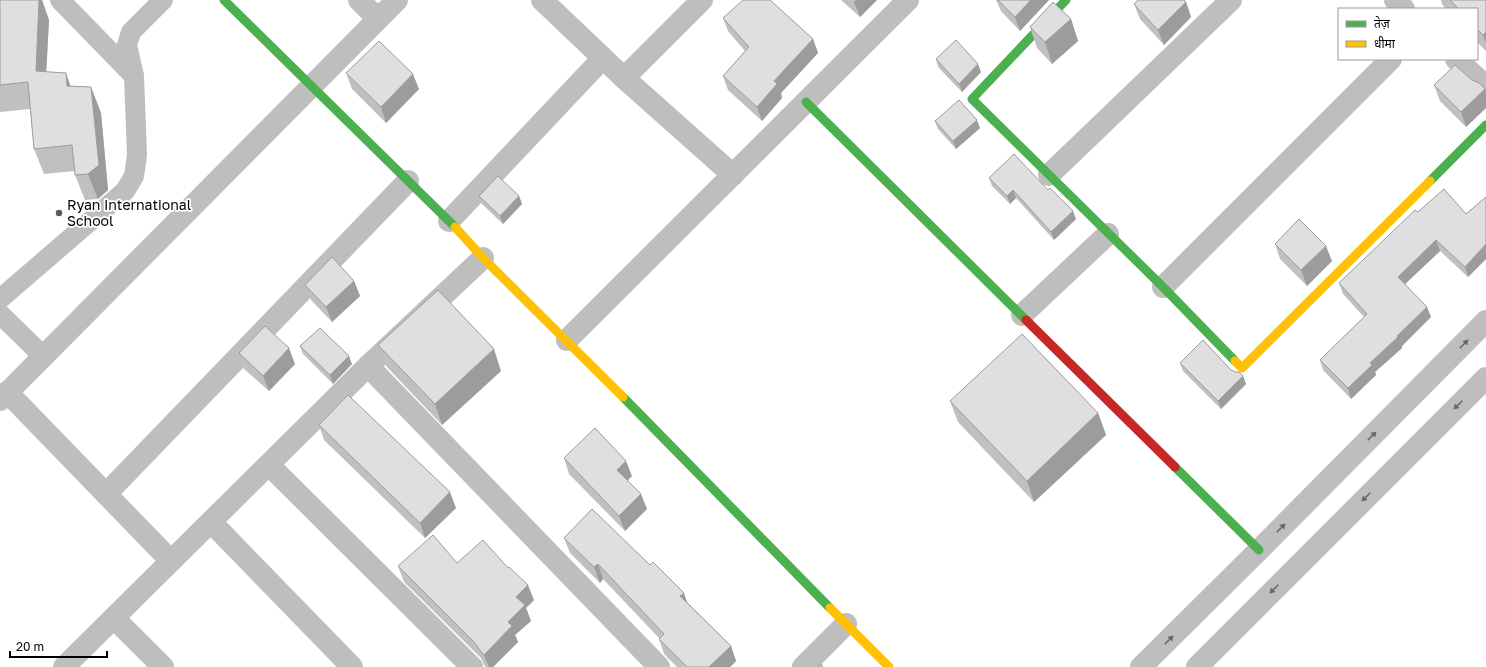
<svg xmlns="http://www.w3.org/2000/svg" width="1486" height="667" font-family="'Golos Text','Noto Sans Devanagari',sans-serif">
<rect width="100%" height="100%" fill="#fff"/>
<g fill="none" stroke-linecap="round" stroke-linejoin="round">
<g stroke="#bebebe" stroke-width="20">
<polyline points="60,0 134,76"/>
<polyline points="0,299 125,191 134,176 137,155 134,76 127,45 131,32 163,0"/>
<polyline points="0,314 43,356"/>
</g>
<g stroke="#bebebe" stroke-width="22">
<polyline points="359,0 378,19"/>
<polyline points="542,0 624,78 733,175"/>
<polyline points="1395,0 1404,9"/>
<polyline points="1456,59 1486,86"/>
<polyline points="624,78 702,0"/>
<polyline points="1049,175 1231,0"/>
<polyline points="449,221 603,58"/>
<polyline points="1163,287 1391,59"/>
<polyline points="1022,315 1108,234"/>
<polyline points="567,340 908,0"/>
<polyline points="368,366 659,667"/>
<polyline points="7,392 171,561"/>
<polyline points="0,400 397,0"/>
<polyline points="269,465 472,667"/>
<polyline points="106,494 408,181"/>
<polyline points="211,522 352,667"/>
<polyline points="114,618 163,667"/>
<polyline points="64,667 368,366 483,258"/>
<polyline points="803,667 846,624"/>
<polyline points="1141,667 1259,550 1486,321"/>
<polyline points="1197,667 1486,378"/>
</g>
<g stroke="#4caf50" stroke-width="9">
<polyline points="224,0 455,227"/>
<polyline points="1066,0 972,99 1163,287 1235,361"/>
<polyline points="806,102 1026,320"/>
<polyline points="1430,181 1486,125"/>
<polyline points="623,397 830,608"/>
<polyline points="1175,467 1259,550"/>
</g>
<g stroke="#ffc107" stroke-width="9">
<polyline points="455,227 483,258 623,397"/>
<polyline points="1235,361 1242,368 1430,181"/>
<polyline points="830,608 889,667"/>
</g>
<polyline stroke="#c62828" stroke-width="9" points="1026,320 1175,467"/>
</g>
<g fill="#c0c0c0">
<polygon points="0,0 42,0 49,20 46,72 71,86 91,87 101,113 108,190 98,199 85,200 75,175 75,171 44,174 34,149 30,109 0,112"/>
<polygon points="841,0 877,0 860,17"/>
<polygon points="996,0 1049,0 1020,31 1001,11"/>
<polygon points="1441,0 1486,0 1486,51 1477,42 1477,9 1446,9 1442,4"/>
<polygon points="1186,2 1191,17 1164,45 1140,19 1134,4"/>
<polygon points="723,18 813,39 818,53 781,93 782,98 762,121 728,90 723,76 745,51 728,31"/>
<polygon points="1071,19 1078,41 1052,64 1037,48 1030,27"/>
<polygon points="936,59 981,72 962,92 938,67"/>
<polygon points="346,73 419,89 386,123 352,89"/>
<polygon points="1472,80 1486,91 1486,108 1466,127 1440,101 1434,85"/>
<polygon points="935,121 980,128 956,149 938,129"/>
<polygon points="989,178 1076,219 1054,240 1016,198 1010,204 992,186"/>
<polygon points="479,196 519,196 522,204 503,224 482,204"/>
<polygon points="1486,197 1486,259 1468,277 1440,251 1405,284 1431,317 1402,346 1402,348 1375,372 1376,375 1351,399 1323,370 1320,360 1364,317 1343,294 1339,283 1418,212 1466,214"/>
<polygon points="1275,244 1332,261 1307,286 1280,259"/>
<polygon points="354,281 360,296 332,322 311,300 305,285"/>
<polygon points="378,345 501,371 442,425 386,366"/>
<polygon points="300,346 352,364 333,384 303,354"/>
<polygon points="239,353 295,364 269,391 244,369"/>
<polygon points="1180,363 1230,369 1243,376 1246,384 1221,409 1183,371"/>
<polygon points="950,401 1098,413 1106,435 1034,502 958,422"/>
<polygon points="319,425 456,508 425,538 324,440"/>
<polygon points="564,458 632,476 628,480 647,509 625,531 569,474"/>
<polygon points="564,538 687,602 731,646 736,661 730,667 677,667 664,654 659,639 659,638 603,579 600,583 570,553"/>
<polygon points="457,563 534,600 526,608 531,621 515,635 518,642 493,667 486,667 484,665 481,658 404,582 398,566"/>
</g>
<g fill="#9c9c9c">
<polygon points="39,0 42,0 49,20 45,97 36,71"/>
<polygon points="856,0 877,0 860,17 854,2"/>
<polygon points="1031,0 1049,0 1020,31 1015,17"/>
<polygon points="1186,2 1191,17 1164,45 1158,30"/>
<polygon points="1071,19 1078,41 1052,64 1045,42"/>
<polygon points="1486,32 1486,43 1483,35"/>
<polygon points="813,39 818,53 781,93 782,98 762,121 757,107 774,81"/>
<polygon points="978,64 981,72 962,92 959,84"/>
<polygon points="66,73 75,99 67,86"/>
<polygon points="413,74 419,89 386,123 381,107"/>
<polygon points="91,87 101,113 108,190 98,199 88,174"/>
<polygon points="1485,89 1486,91 1486,108 1466,127 1461,112"/>
<polygon points="977,120 980,128 956,149 953,141"/>
<polygon points="1013,190 1016,198 1010,204 1007,196"/>
<polygon points="519,196 522,204 503,224 500,216"/>
<polygon points="1073,211 1076,219 1054,240 1051,232"/>
<polygon points="1436,240 1440,251 1402,287 1398,277"/>
<polygon points="1486,244 1486,259 1468,277 1465,267"/>
<polygon points="1326,246 1332,261 1307,286 1301,270"/>
<polygon points="354,281 360,296 332,322 326,307"/>
<polygon points="1427,307 1431,317 1402,346 1402,348 1375,372 1376,375 1351,399 1348,388 1370,363"/>
<polygon points="289,348 295,364 269,391 263,376"/>
<polygon points="494,349 501,371 442,425 435,404"/>
<polygon points="349,356 352,364 333,384 330,375"/>
<polygon points="1243,376 1246,384 1221,409 1218,401"/>
<polygon points="1098,413 1106,435 1034,502 1027,481"/>
<polygon points="626,461 632,476 623,485 617,470"/>
<polygon points="450,492 456,508 425,538 420,523"/>
<polygon points="641,494 647,509 625,531 619,516"/>
<polygon points="598,564 603,579 600,583 594,567"/>
<polygon points="528,585 534,600 526,608 531,621 515,635 518,642 493,667 489,667 484,655 508,622 516,597"/>
<polygon points="684,593 689,608 680,596"/>
<polygon points="731,646 736,661 730,667 709,667"/>
</g>
<g fill="#dfdfdf" stroke="#9c9c9c">
<polygon points="0,0 39,0 36,71 66,73 67,86 91,87 99,165 88,174 75,175 72,145 34,149 28,82 0,85"/>
<polygon points="743,0 770,0 813,39 774,81 777,84 757,107 723,76 749,47 723,18"/>
<polygon points="998,0 1031,0 1015,17"/>
<polygon points="1138,0 1184,0 1186,2 1158,30 1134,4"/>
<polygon points="1450,0 1486,0 1486,32 1483,35 1477,29 1477,9 1459,9"/>
<polygon points="1053,2 1071,19 1045,42 1030,27"/>
<polygon points="956,40 978,64 959,84 936,59"/>
<polygon points="379,41 413,74 381,107 346,73"/>
<polygon points="1455,65 1472,80 1479,83 1485,89 1461,112 1434,85"/>
<polygon points="959,100 977,120 953,141 935,121"/>
<polygon points="1014,154 1048,190 1050,188 1073,211 1051,232 1013,190 1007,196 989,178"/>
<polygon points="498,176 519,196 500,216 479,196"/>
<polygon points="1444,189 1466,214 1486,197 1486,244 1465,267 1436,240 1398,277 1427,307 1397,336 1398,337 1370,363 1372,365 1348,388 1320,360 1367,314 1339,283 1415,210 1418,212"/>
<polygon points="1299,219 1326,246 1301,270 1275,244"/>
<polygon points="332,257 354,281 326,307 305,285"/>
<polygon points="438,290 494,349 435,404 378,345"/>
<polygon points="265,326 289,348 263,376 239,353"/>
<polygon points="320,328 349,356 330,375 300,346"/>
<polygon points="1022,334 1098,413 1027,481 950,401"/>
<polygon points="1203,340 1230,369 1235,372 1239,372 1243,376 1218,401 1180,363"/>
<polygon points="348,395 450,492 420,523 319,425"/>
<polygon points="595,428 626,461 617,470 641,494 619,516 564,458"/>
<polygon points="592,509 650,565 653,562 684,593 680,596 731,646 709,667 687,667 659,639 664,634 598,564 594,567 564,538"/>
<polygon points="433,535 457,563 483,540 508,568 509,567 528,585 516,597 525,605 508,622 512,626 484,655 479,649 475,643 398,566"/>
<polygon points="821,664 823,667 818,667"/>
</g>
<defs><path id="oneway-solid" d="M-6-.8H1V-3.2L6.5 0L1 3.2V.8H-6Z"/></defs>
<g fill="#686868">
<use href="#oneway-solid" transform="translate(1464 344) rotate(-45)"/>
<use href="#oneway-solid" transform="translate(1458 405) rotate(135)"/>
<use href="#oneway-solid" transform="translate(1372 436) rotate(-45)"/>
<use href="#oneway-solid" transform="translate(1366 497) rotate(135)"/>
<use href="#oneway-solid" transform="translate(1281 528) rotate(-45)"/>
<use href="#oneway-solid" transform="translate(1274 589) rotate(135)"/>
<use href="#oneway-solid" transform="translate(1169 640) rotate(-45)"/>
</g>
<circle fill="#595959" stroke="#fff" stroke-width="1.5" cx="59" cy="213" r="4"/>
<g text-anchor="middle" stroke-width="3.5" stroke-linejoin="round" paint-order="stroke">
<g font-size="14" fill="#000" stroke="#fff" text-anchor="start">
<text x="67" y="210">Ryan International<tspan x="67" dy="16">School</tspan></text>
</g>
</g>
<rect x="1338" y="8" width="140" height="52" fill="#ffffff" stroke="#999999"/>
<rect x="1346" y="21" width="20" height="6" fill="#4caf50" stroke="#999999"/>
<text x="1374" y="28" font-size="12" fill="#000000">तेज़</text>
<rect x="1346" y="41" width="20" height="6" fill="#ffc107" stroke="#999999"/>
<text x="1374" y="48" font-size="12" fill="#000000">धीमा</text>
<path d="M10 651v6h97v-6" fill="none" stroke="#000000" stroke-width="2"/>
<text x="16" y="651" font-size="12" fill="#000000" stroke="#ffffff" stroke-width="3" paint-order="stroke">20 m</text>
</svg>
